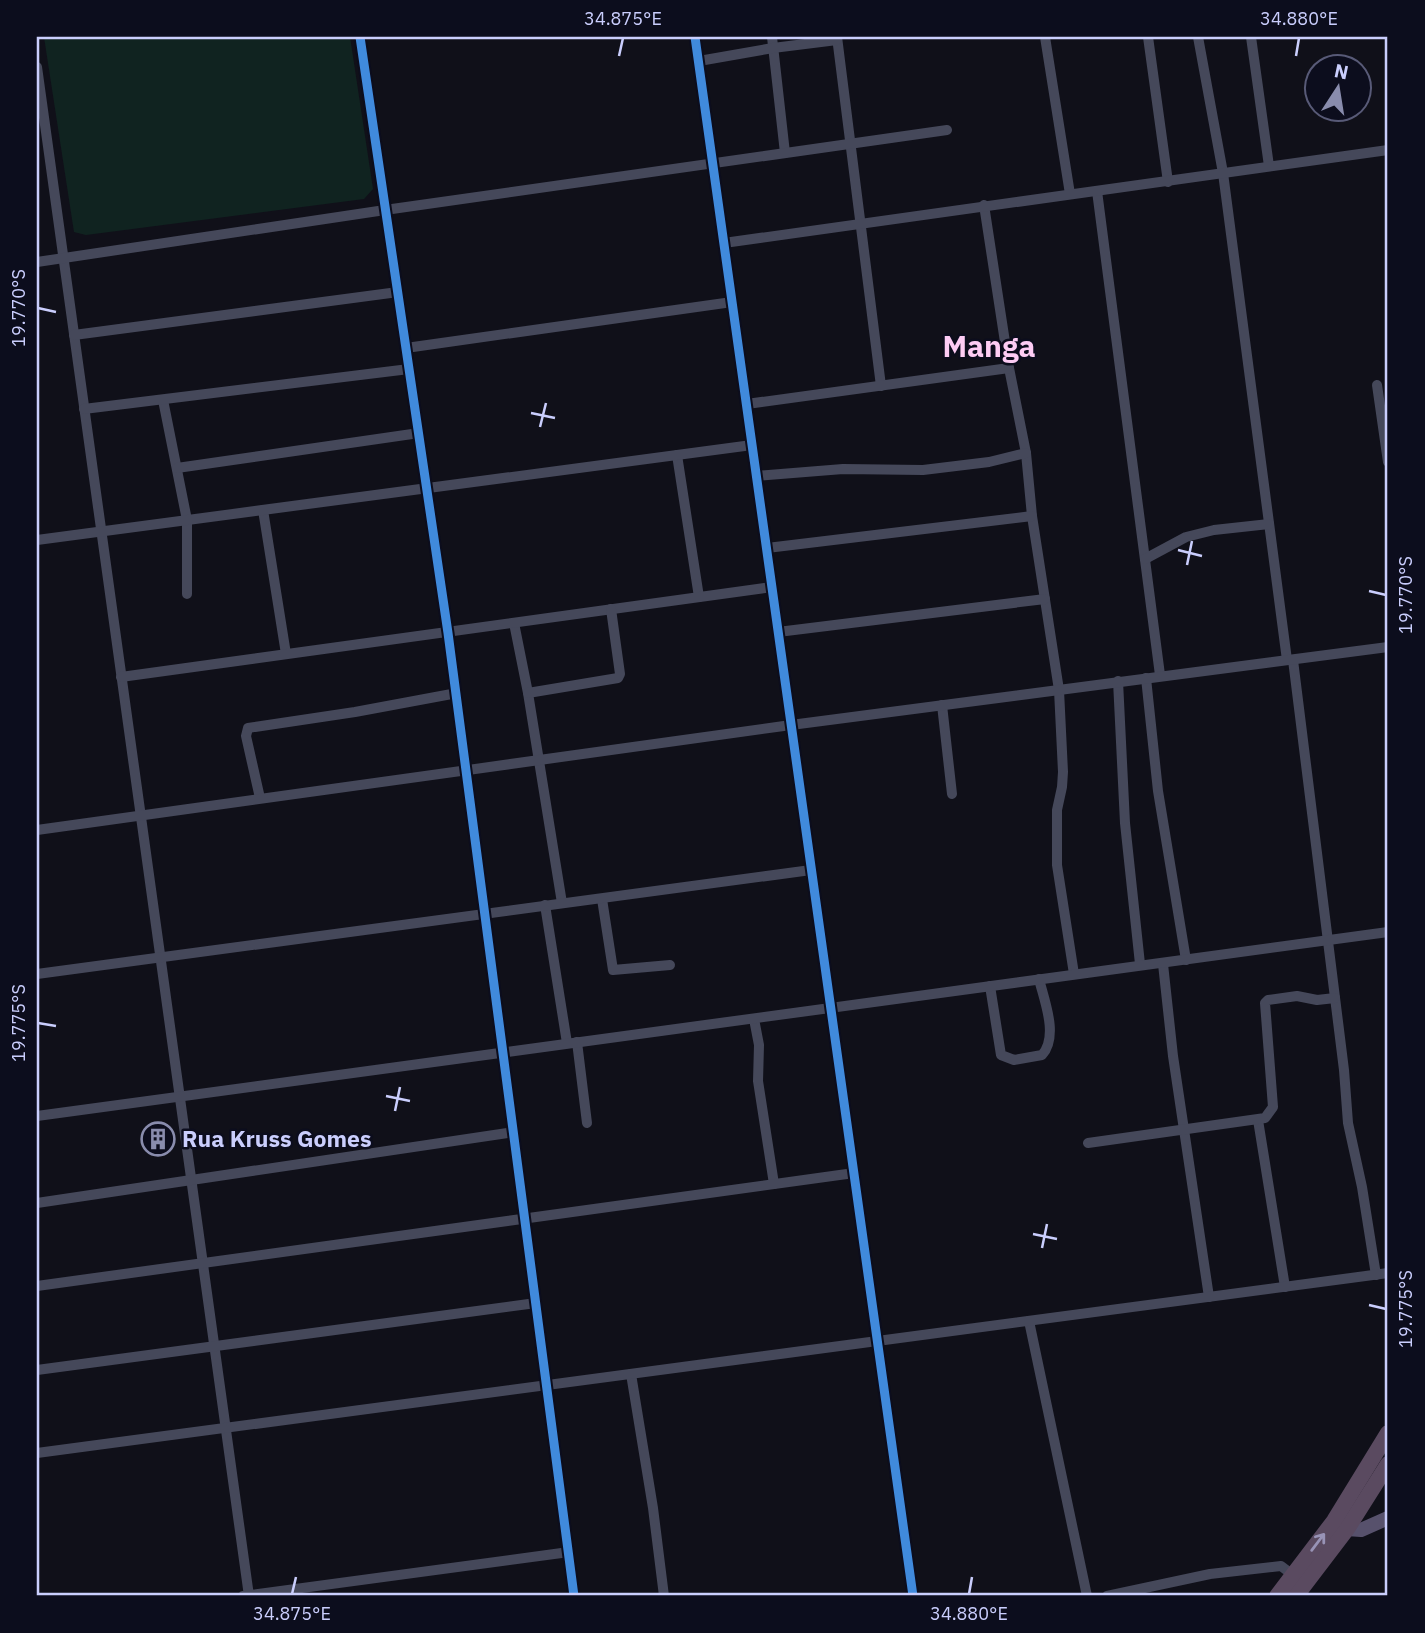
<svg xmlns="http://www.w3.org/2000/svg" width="1425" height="1633" font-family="'IBM Plex Sans',sans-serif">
<rect width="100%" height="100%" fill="#101019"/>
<polygon fill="#102320" points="44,37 350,37 373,189 364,199 86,235 74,232"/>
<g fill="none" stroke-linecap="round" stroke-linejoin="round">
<g stroke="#45485a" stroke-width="10">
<polyline points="360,37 448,633 574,1596"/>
<polyline points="695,37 913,1596"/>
<polyline points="772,37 785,153"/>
<polyline points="837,37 881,386"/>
<polyline points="1045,37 1070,194"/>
<polyline points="1148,37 1168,182"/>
<polyline points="1198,37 1223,173 1287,660"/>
<polyline points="1251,37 1269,166"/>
<polyline points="699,61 773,48 837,40"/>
<polyline points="37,67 249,1596"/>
<polyline points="1097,191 1160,675"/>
<polyline points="984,205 1009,368 1026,453 1032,516 1059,690 1063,772 1062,787 1057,810 1057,865 1074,974"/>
<polyline points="724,243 1388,150"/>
<polyline points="37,262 385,210 947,130"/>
<polyline points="74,335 398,292"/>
<polyline points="406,348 732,302"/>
<polyline points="1377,385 1388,462"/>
<polyline points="163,400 187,520 187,594"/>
<polyline points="747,404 1009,368"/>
<polyline points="84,409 409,369"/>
<polyline points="677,455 699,597"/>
<polyline points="177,468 419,433"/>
<polyline points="756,476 843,469 923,470 989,462 1026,453"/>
<polyline points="263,510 286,654"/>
<polyline points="37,540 752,445"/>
<polyline points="767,548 1032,516"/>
<polyline points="1145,559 1186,537 1214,530 1269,524"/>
<polyline points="514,623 528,693 562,903"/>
<polyline points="778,632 1045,599"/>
<polyline points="1293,660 1344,1070 1348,1123 1362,1187 1376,1275"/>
<polyline points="121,677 772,587"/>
<polyline points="1146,678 1158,791 1186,960"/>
<polyline points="1118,681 1125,823 1140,964"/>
<polyline points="528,693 618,678 620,674 611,609"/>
<polyline points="942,705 952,794"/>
<polyline points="260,798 246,736 248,728 355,712 457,693"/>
<polyline points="37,830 791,725 1388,647"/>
<polyline points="602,899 613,970 670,965"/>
<polyline points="545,905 567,1043"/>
<polyline points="1163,964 1173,1056 1209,1297"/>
<polyline points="37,974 811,870"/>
<path d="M990 986 1001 1055 1014 1060 1042 1055C1059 1036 1044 1000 1039 979"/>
<polyline points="754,1019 759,1045 758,1081 774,1184"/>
<polyline points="577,1042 587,1123"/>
<polyline points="37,1116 1388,932"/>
<polyline points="1258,1120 1285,1287"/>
<polyline points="1088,1143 1265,1118 1273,1107 1265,1003 1268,1000 1297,996 1317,1000 1335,998"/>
<polyline points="37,1203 514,1132"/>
<polyline points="37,1286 854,1173"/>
<polyline points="1029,1321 1087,1596"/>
<polyline points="37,1370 536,1303"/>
<polyline points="631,1374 653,1508 664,1596"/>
<polyline points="37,1453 1388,1273"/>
<polyline points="243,1596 569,1552"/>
<polyline points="1107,1596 1210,1574 1281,1566 1293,1575"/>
</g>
<polyline stroke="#57516c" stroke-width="14" points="1347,1529 1361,1530 1388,1518"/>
<g stroke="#5a4a60" stroke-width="16">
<polyline points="1277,1596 1334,1521 1388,1433"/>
<polyline points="1296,1596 1347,1529 1388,1464"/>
</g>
<defs>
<g id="cycleway">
<polyline points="360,37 448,633 574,1596"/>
<polyline points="695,37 913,1596"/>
</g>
</defs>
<use href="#cycleway" stroke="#0c0d1d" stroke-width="13"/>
<use href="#cycleway" stroke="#408adc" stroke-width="9"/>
</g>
<defs><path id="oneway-shaft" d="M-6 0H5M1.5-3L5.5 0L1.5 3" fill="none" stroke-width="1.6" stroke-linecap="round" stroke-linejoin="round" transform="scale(1.75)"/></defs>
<use stroke="#9893b6" href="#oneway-shaft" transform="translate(1318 1542) rotate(-53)"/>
<path fill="none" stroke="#cacefd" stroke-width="2.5" d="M619 56 623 38M1296 56 1299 38M38 308 56 312M531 413 555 418M540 427 546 403M1178 550 1202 556M1187 565 1192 541M1369 591 1386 595M38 1023 56 1026M386 1096 410 1101M395 1111 400 1087M1033 1234 1057 1239M1042 1248 1047 1224M1369 1305 1386 1309M292 1594 296 1577M969 1594 972 1577"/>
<defs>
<symbol id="building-ring" viewBox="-11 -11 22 22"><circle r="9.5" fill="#0c0d1d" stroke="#898cad" stroke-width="1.5"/><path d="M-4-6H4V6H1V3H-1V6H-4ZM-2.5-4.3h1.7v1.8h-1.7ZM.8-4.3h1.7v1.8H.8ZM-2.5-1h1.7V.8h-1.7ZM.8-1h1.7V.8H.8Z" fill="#898cad"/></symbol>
</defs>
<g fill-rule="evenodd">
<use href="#building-ring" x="139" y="1120" width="38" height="38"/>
</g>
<g text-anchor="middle" stroke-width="5" stroke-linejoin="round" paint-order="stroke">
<g font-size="23" font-weight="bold" fill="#cacefd" stroke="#0c0d1d" text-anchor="start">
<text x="182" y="1147">Rua Kruss Gomes</text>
</g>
<g font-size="30" font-weight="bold" fill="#fdccf4" stroke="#0c0d1d">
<text x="989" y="357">Manga</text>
</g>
</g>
<rect width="1425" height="1633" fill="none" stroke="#0c0d1d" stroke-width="77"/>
<g transform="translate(1338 88) rotate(12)"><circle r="33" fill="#0c0d1d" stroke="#585a77" stroke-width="2"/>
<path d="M0-5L12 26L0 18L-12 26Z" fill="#898cad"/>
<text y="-10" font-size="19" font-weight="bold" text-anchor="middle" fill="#cacefd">N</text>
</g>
<rect x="38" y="38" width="1348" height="1556" fill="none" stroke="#cacefd" stroke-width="2.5"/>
<g font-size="18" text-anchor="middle" fill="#cacefd">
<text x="623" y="25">34.875°E</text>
<text x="1299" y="25">34.880°E</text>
<text transform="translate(19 308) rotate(-90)" y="6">19.770°S</text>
<text transform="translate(1406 595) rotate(-90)" y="6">19.770°S</text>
<text transform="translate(19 1023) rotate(-90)" y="6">19.775°S</text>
<text transform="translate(1406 1309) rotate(-90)" y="6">19.775°S</text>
<text x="292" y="1620">34.875°E</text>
<text x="969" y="1620">34.880°E</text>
</g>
</svg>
